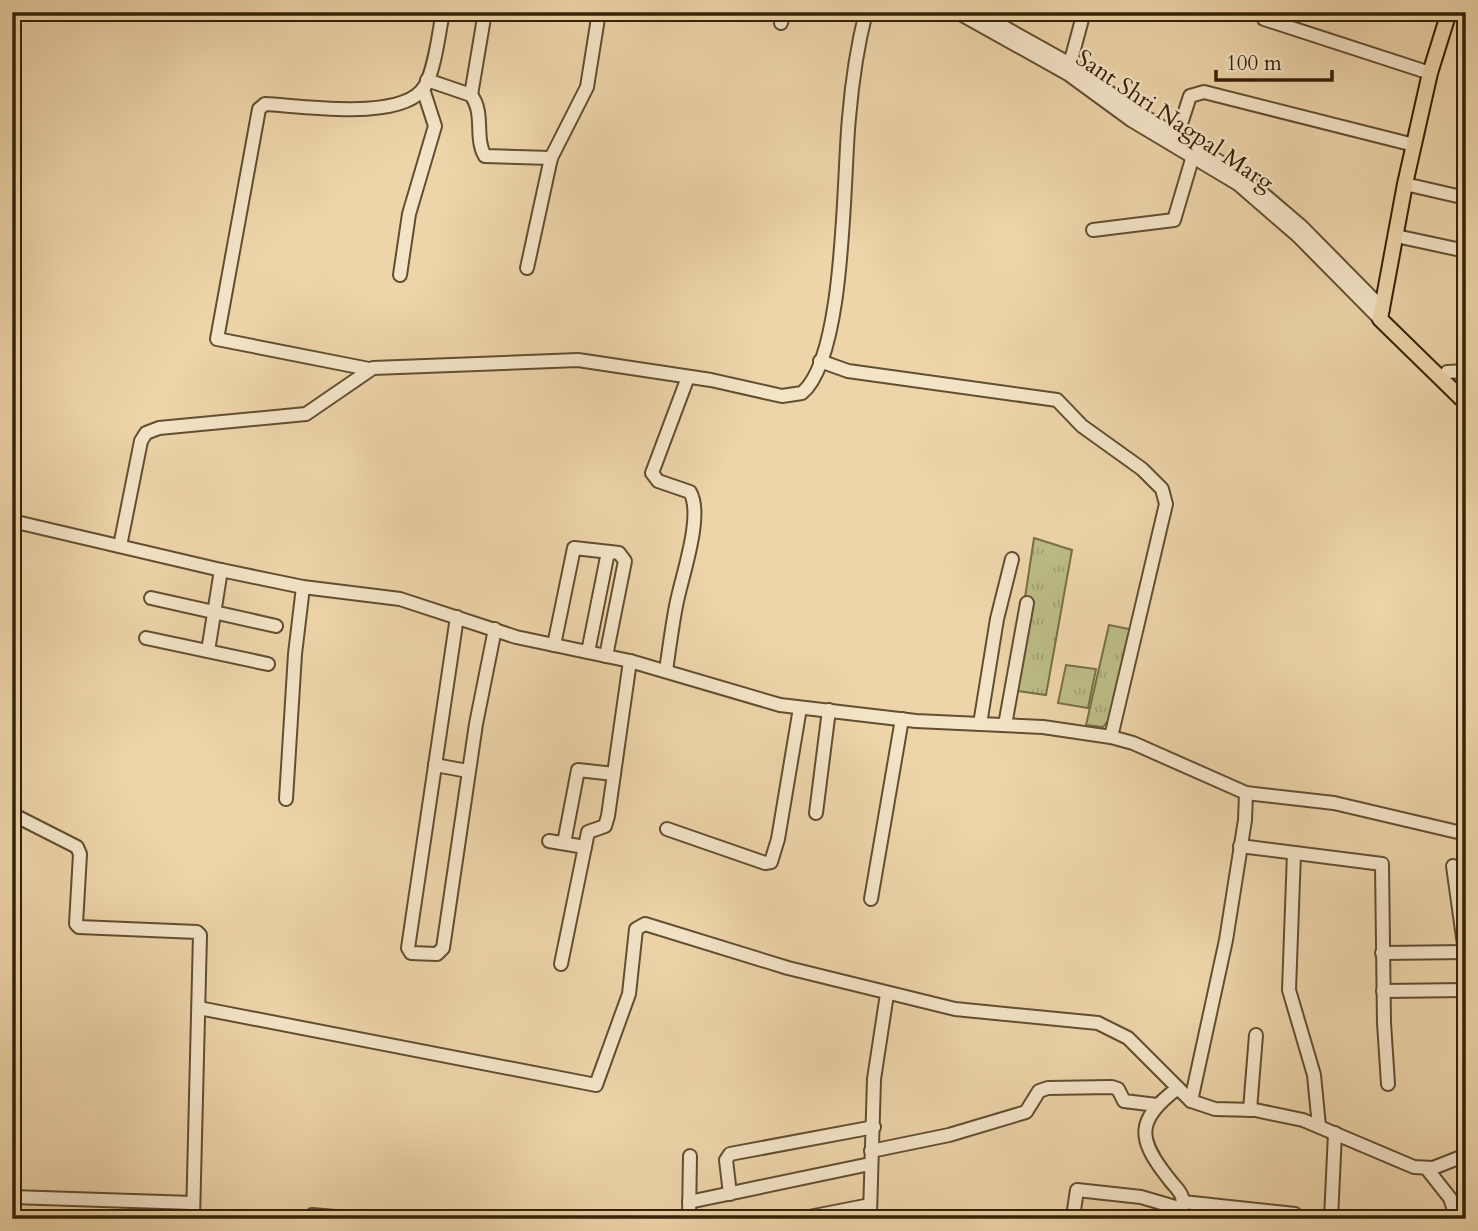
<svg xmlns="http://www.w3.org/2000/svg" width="1478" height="1231" font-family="Cardo,serif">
<defs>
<pattern id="grass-tufts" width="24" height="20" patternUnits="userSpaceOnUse" patternTransform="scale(1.75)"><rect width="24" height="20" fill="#bcbc86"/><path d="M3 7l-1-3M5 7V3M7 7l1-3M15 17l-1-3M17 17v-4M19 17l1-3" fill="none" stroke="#a2a172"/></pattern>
</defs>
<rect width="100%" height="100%" fill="#edd4a9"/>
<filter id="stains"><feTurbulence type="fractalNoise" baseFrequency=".00286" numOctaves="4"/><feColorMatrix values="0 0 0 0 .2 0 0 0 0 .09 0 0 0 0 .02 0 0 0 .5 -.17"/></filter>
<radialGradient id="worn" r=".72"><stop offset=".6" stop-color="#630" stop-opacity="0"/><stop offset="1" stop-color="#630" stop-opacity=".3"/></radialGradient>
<g fill="url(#grass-tufts)" stroke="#786f47" stroke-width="2">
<polygon points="1034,538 1072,550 1046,695 1011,690"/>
<polygon points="1109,625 1134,630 1111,717 1103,727 1086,725"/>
<polygon points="1066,665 1096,669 1088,708 1058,703"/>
</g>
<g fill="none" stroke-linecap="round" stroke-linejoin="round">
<defs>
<g id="minor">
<polyline points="957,12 1068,74 1131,120 1238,184 1298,236 1380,319"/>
<polyline points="977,12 1070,64 1134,110 1240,174 1301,226 1383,309"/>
<polyline points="1262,12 1264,19 1430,73"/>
<polyline points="781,23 784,12"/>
<polyline points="1070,64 1084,12"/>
<path d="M427 80 471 95C485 113 474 138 485 156L551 158"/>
<polyline points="471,95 485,12"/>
<polyline points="1177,136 1190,96 1204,92 1414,145"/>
<polyline points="1405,184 1466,198"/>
<polyline points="1093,230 1174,220 1195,149"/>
<polyline points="1396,236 1466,251"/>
<polyline points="527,268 551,158 587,87 599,12"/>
<polyline points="400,275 409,214 435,126 423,89"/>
<path d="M369 369 217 339 259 109 265 104C303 106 404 122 425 86 435 69 439 32 443 12"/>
<polyline points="1447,372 1466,371"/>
<polyline points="12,521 221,570 303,587 400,599 516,637 630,661 780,705 916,721 1043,727 1111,737 1166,504 1162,489 1142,469 1082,426 1057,400 848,371 820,361"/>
<path d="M120 546 141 441 146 433 159 428 306 414 373 368 578 360 711 380 782 396 802 393C846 356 843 176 849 118 852 82 857 47 866 12"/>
<polyline points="151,598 276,626"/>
<polyline points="457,617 408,948 411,953 437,954 443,948 476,724 495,629"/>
<polyline points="146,638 268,664"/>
<polyline points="554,645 574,548 619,553 625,561 606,656"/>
<polyline points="208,651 221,570"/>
<polyline points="588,652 608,552"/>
<path d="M666 671C669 649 672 627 676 606 681 578 704 516 690 492L658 481 652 473 688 377"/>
<polyline points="980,724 997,619 1012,559"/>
<polyline points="1005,725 1027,603"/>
<polyline points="1111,737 1133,743 1246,793 1334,803 1466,834"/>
<polyline points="435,765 468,771"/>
<polyline points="286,799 295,654 303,587"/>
<polyline points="816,813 829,710"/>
<polyline points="12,814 77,847 80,854 76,924 79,927 197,932 200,935 193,1219"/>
<polyline points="667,829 765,863 771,862 778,839 800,708"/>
<polyline points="549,841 585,847"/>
<polyline points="564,843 578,770 614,774"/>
<polyline points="1240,846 1382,864 1384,1023 1388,1084"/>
<polyline points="1294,853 1289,990 1314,1075 1319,1126"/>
<polyline points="1453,866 1465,952"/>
<polyline points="871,899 902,719"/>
<polyline points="1382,953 1466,952"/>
<polyline points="561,964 588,832 605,826 608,816 630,661"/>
<polyline points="1383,991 1466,990"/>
<polyline points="199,1008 596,1085 629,994 636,929 645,924 788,968 955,1009 1098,1023 1128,1038 1191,1101 1215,1109 1255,1110 1303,1120 1414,1167 1433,1168 1466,1155"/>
<path d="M1178 1088C1135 1120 1137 1139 1169 1179 1173 1185 1180 1190 1182 1197 1184 1204 1181 1212 1179 1219"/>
<polyline points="1191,1101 1226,940 1245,820 1246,793"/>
<polyline points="1250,1110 1256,1035"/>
<polyline points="871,1151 949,1135 1026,1112 1039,1091 1048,1088 1112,1087 1118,1089 1124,1101 1157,1105"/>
<polyline points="1427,1169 1450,1198 1457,1219"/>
<polyline points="730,1194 726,1160 730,1154 874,1127"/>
<polyline points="12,1197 193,1203"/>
<polyline points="689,1202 870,1164"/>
<polyline points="1183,1202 1295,1214"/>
<polyline points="870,1214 874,1079 887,994"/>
<polyline points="312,1215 359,1219"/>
<polyline points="1073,1217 1077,1190 1141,1197 1182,1209"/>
<polyline points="689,1219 690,1156"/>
<polyline points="799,1219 870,1205"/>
<polyline points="1331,1219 1335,1133"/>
</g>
<polyline id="major" points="1449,12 1430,73 1405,184 1380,319 1466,403"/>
</defs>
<use href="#minor" stroke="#624e30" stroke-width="16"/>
<use href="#major" stroke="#342208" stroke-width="18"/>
<use href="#minor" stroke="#f3e3c7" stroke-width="12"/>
<use href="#major" stroke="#edd4a9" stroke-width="14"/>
</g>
<g text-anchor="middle" stroke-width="5" stroke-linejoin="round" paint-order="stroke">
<g font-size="24" fill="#342208" stroke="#f3e3c7">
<text transform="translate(1175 120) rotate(34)" y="8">Sant Shri Nagpal Marg</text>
</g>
</g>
<rect width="1478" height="1231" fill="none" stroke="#edd4a9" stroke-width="42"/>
<rect x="14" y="14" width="1450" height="1203" fill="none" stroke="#342208" stroke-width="3.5"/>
<rect x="21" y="21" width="1436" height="1189" fill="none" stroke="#342208" stroke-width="2"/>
<path d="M1216 70v10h116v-10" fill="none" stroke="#342208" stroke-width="3.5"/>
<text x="1226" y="70" font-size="21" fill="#342208" stroke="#f3e3c7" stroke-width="5" paint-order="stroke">100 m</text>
<rect width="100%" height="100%" filter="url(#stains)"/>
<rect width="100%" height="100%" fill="url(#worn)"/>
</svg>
